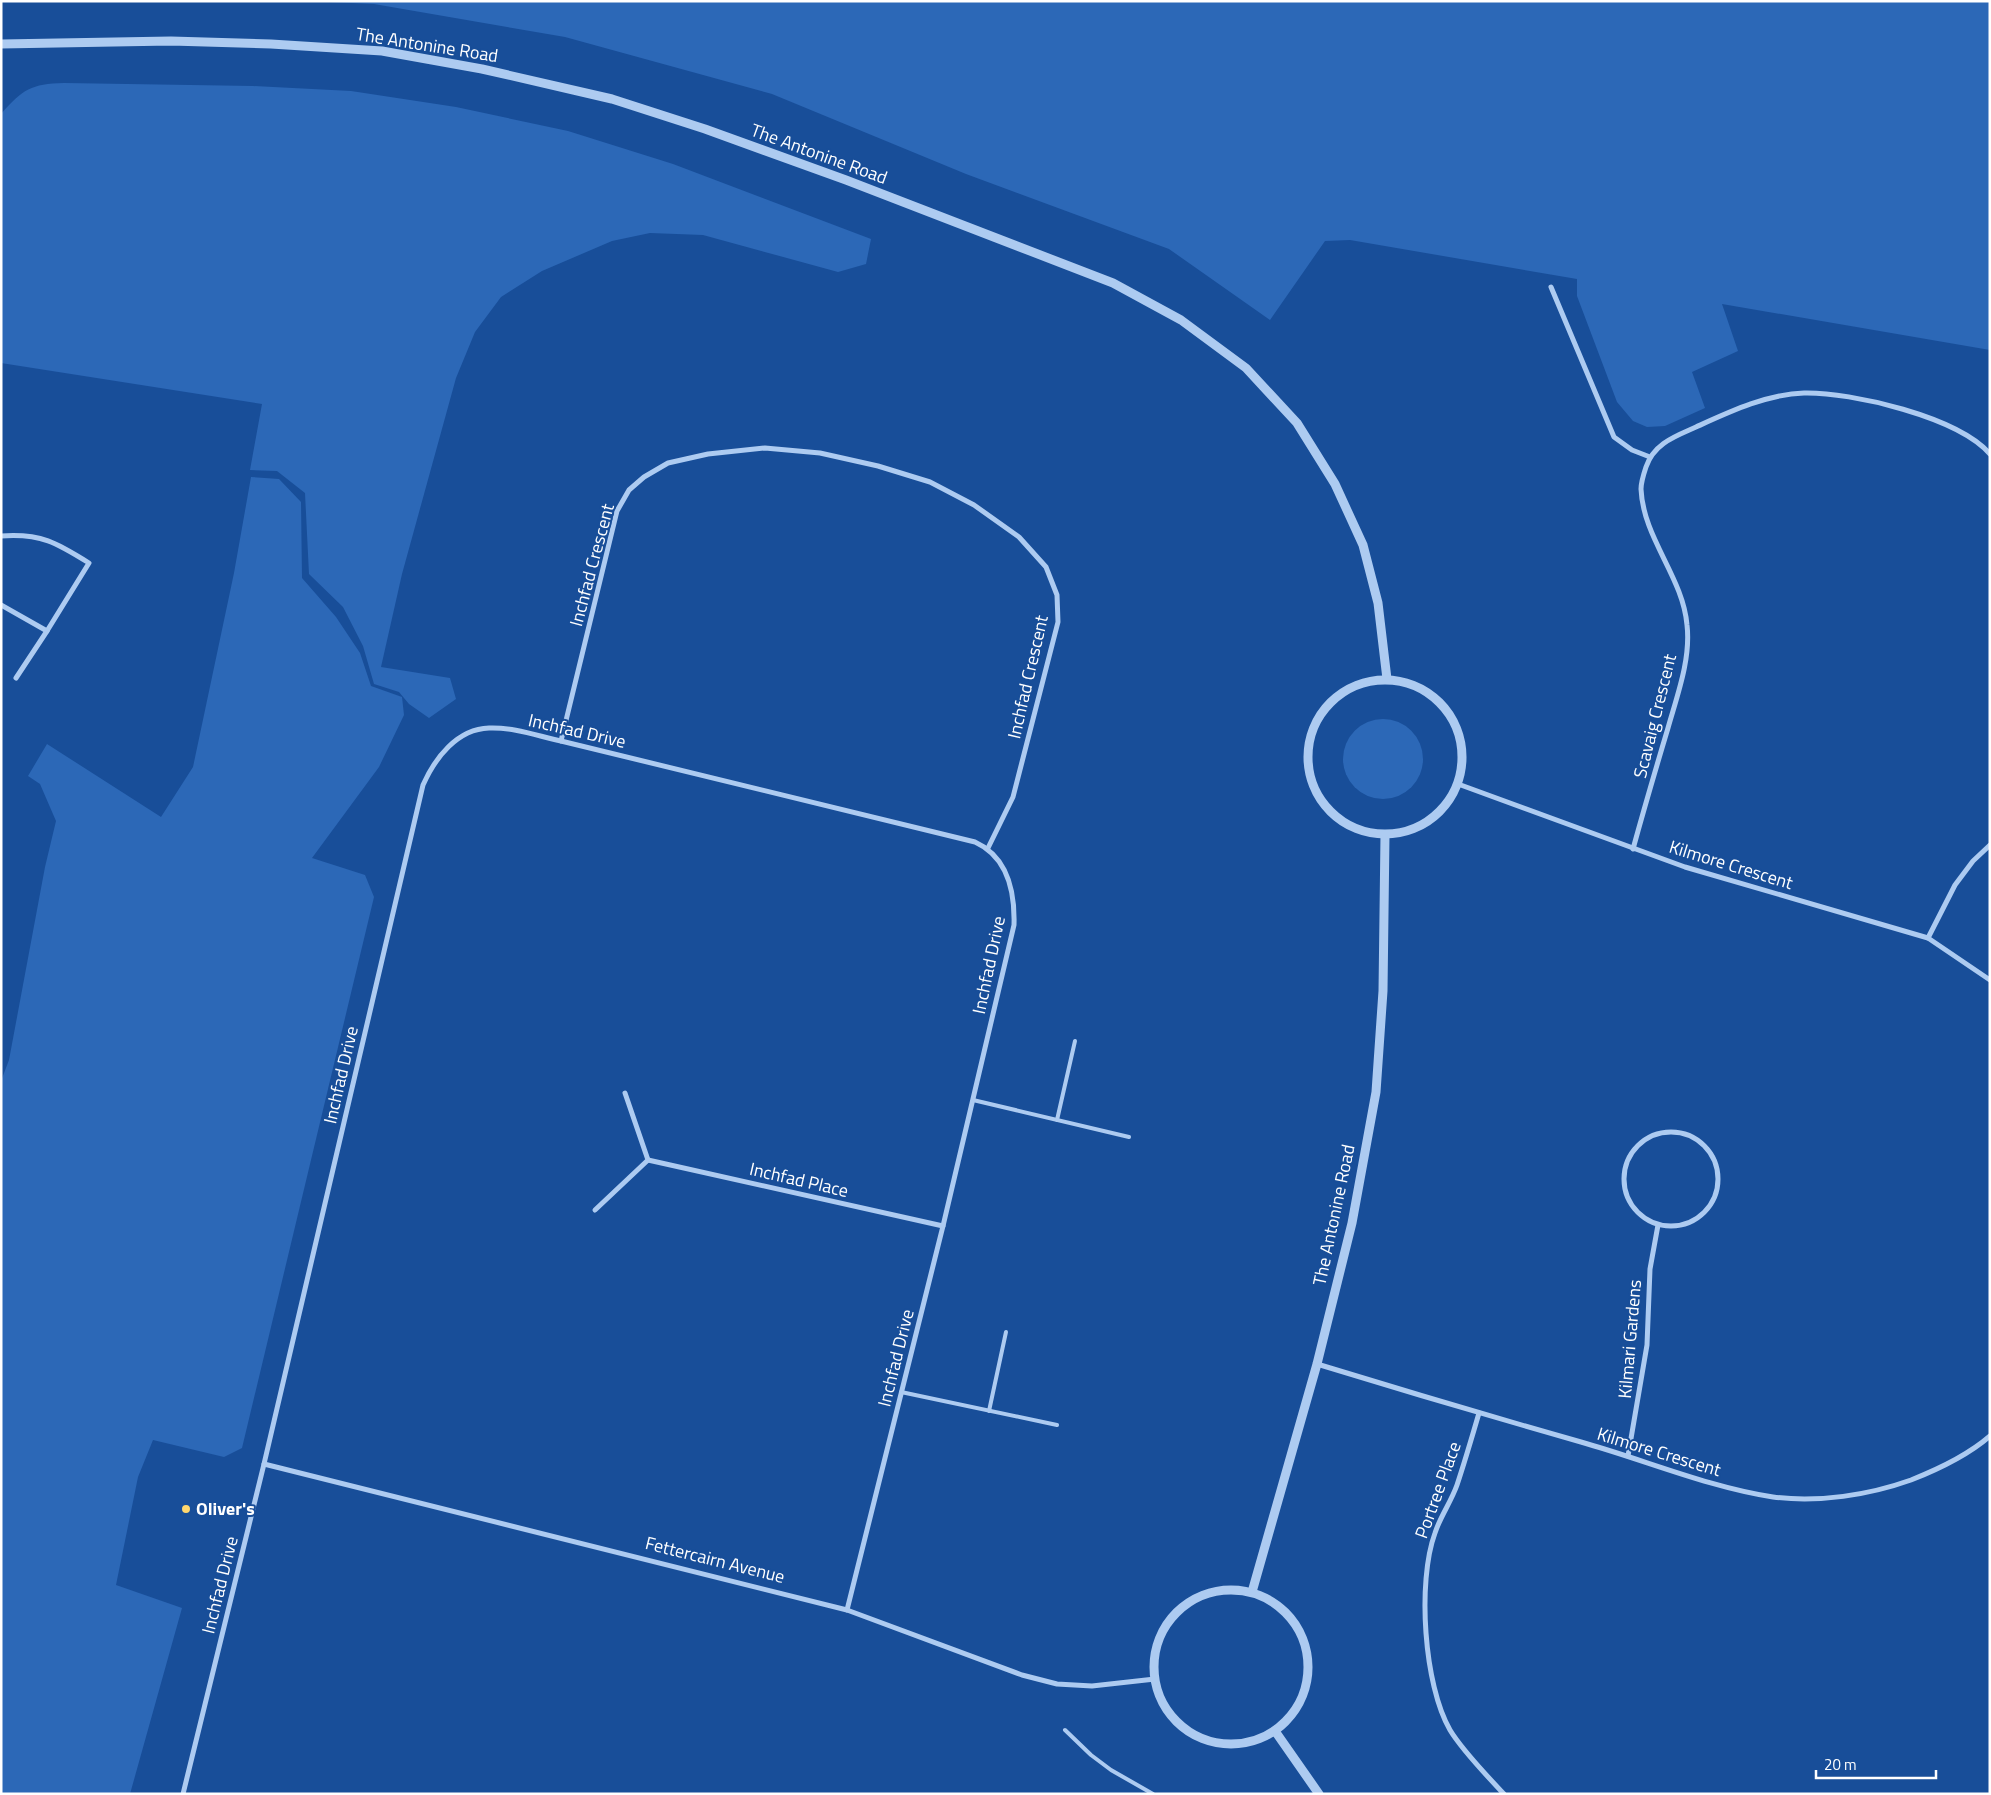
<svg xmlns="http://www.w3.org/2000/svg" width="1991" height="1795" font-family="'Titillium Web',sans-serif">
<rect width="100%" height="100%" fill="#184e99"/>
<g fill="#2c68b7">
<polygon points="307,1 1990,1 1990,350 1722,304 1738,351 1692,372 1705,408 1665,426 1647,427 1633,421 1617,402 1577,296 1577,279 1350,240 1325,241 1270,320 1169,249 966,174 772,94 565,37 374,4"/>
<path d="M64 83 253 86 351 91 456 107 568 131 673 164 871 239 866 264 838 272 703 235 650 233 612 241 542 271 501 297 475 332 456 378 402 574 381 667 450 678 456 699 429 718 409 704 399 692 374 684 363 646 343 607 309 574 305 493 277 471 250 470 262 404 1 363V114C23 89 31 84 64 83Z"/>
<polygon points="251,477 279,479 301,502 302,578 336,617 360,653 371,686 402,697 404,715 379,767 312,858 365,875 374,897 242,1448 224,1457 153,1440 138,1477 116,1585 182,1608 130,1794 1,1794 1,1081 9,1060 45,867 56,821 40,784 28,776 47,744 161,817 193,767 234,573"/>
<circle cx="1383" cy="759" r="40"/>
</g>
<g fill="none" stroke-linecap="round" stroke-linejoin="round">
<g stroke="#adcbf1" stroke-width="4">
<polyline points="973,1100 1129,1137"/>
<polyline points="1057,1120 1075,1041"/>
<polyline points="901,1392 1057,1425"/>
<polyline points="989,1411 1006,1332"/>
<polyline points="1065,1730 1091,1755 1111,1770 1153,1794"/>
</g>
<g stroke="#adcbf1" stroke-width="5">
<polyline points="1551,287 1614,437 1632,450 1650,457"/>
<path d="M1 536C41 533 57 543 89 563L47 631 1 605"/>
<polyline points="16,678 47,631"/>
<polyline points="561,741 617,511 629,490 644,477 668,463 708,454 765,448 820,453 878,466 930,482 974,505 1019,537 1046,567 1057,595 1058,622 1013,797 988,848"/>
<polyline points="1458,784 1685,867 1928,938 1990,980"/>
<path d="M1633 849C1644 809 1656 768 1668 728 1677 696 1691 659 1687 625 1683 577 1643 538 1641 489 1641 482 1644 473 1646 467 1654 443 1676 436 1696 427 1729 412 1767 394 1804 393 1852 392 1958 417 1990 454"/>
<polyline points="1928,938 1955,885 1973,861 1990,845"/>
<circle cx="1671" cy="1179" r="47"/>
<polyline points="648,1160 943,1226"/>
<polyline points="595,1210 648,1160 625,1093"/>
<path d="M1317 1364C1405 1391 1493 1417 1581 1442 1645 1460 1708 1487 1773 1497 1818 1503 1869 1495 1911 1480 1939 1469 1967 1456 1990 1436"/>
<path d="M1479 1413C1472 1437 1465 1461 1457 1485 1451 1502 1440 1517 1435 1533 1417 1582 1424 1685 1450 1730 1462 1750 1487 1776 1504 1794"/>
<polyline points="1628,1456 1647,1345 1650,1269 1658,1225"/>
<polyline points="264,1464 847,1610 1022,1675 1057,1684 1092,1686 1155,1679"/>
<path d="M183 1794 264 1464 423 785C435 758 457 729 489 728 513 727 538 736 561 741L975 842C1008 857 1015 892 1014 925L943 1226 847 1610"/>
</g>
<g stroke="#adcbf1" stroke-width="9">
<polyline points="1,44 171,41 271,44 382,51 482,69 612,99 705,129 846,180 1113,283 1181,320 1246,368 1297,423 1335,484 1363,545 1378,603 1387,679"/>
<circle cx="1385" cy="757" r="77"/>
<circle cx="1231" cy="1667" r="77"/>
<polyline points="1252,1592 1317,1364 1352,1223 1376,1092 1383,991 1385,835"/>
<polyline points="1275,1731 1319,1794"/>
</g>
</g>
<circle fill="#ffd76e" stroke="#184e99" stroke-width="2" cx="186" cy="1509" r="5"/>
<g text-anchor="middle" stroke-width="4" stroke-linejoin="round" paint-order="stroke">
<g font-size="18" fill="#fff" stroke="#184e99">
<text transform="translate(427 45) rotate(9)" y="6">The Antonine Road</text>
<text transform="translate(819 154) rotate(20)" y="6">The Antonine Road</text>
<text transform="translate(592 565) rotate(-75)" y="6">Inchfad Crescent</text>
<text transform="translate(1028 677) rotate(-77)" y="6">Inchfad Crescent</text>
<text transform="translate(1655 716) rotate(-76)" y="6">Scavaig Crescent</text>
<text transform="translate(577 731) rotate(13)" y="6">Inchfad Drive</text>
<text transform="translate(1731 865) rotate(17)" y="6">Kilmore Crescent</text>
<text transform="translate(989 965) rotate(-78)" y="6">Inchfad Drive</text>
<text transform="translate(341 1075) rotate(-77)" y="6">Inchfad Drive</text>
<text transform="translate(799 1180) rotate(13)" y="6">Inchfad Place</text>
<text transform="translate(1334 1215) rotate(-78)" y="6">The Antonine Road</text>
<text transform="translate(1630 1339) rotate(-85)" y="6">Kilmari Gardens</text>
<text transform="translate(896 1358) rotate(-76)" y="6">Inchfad Drive</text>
<text transform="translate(1659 1452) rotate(17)" y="6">Kilmore Crescent</text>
<text transform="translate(1438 1490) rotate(-70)" y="6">Portree Place</text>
<text transform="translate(715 1560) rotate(14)" y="6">Fettercairn Avenue</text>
<text transform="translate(220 1585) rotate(-76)" y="6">Inchfad Drive</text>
</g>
<g font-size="18" font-weight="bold" fill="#fff" stroke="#184e99" text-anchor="start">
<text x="196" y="1515">Oliver's</text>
</g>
</g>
<rect width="1991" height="1795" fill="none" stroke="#ffffff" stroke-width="5"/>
<path d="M1816 1770v8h120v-8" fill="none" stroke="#ffffff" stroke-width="2.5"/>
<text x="1824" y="1770" font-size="15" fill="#ffffff" stroke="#184e99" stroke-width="4" paint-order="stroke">20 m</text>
</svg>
